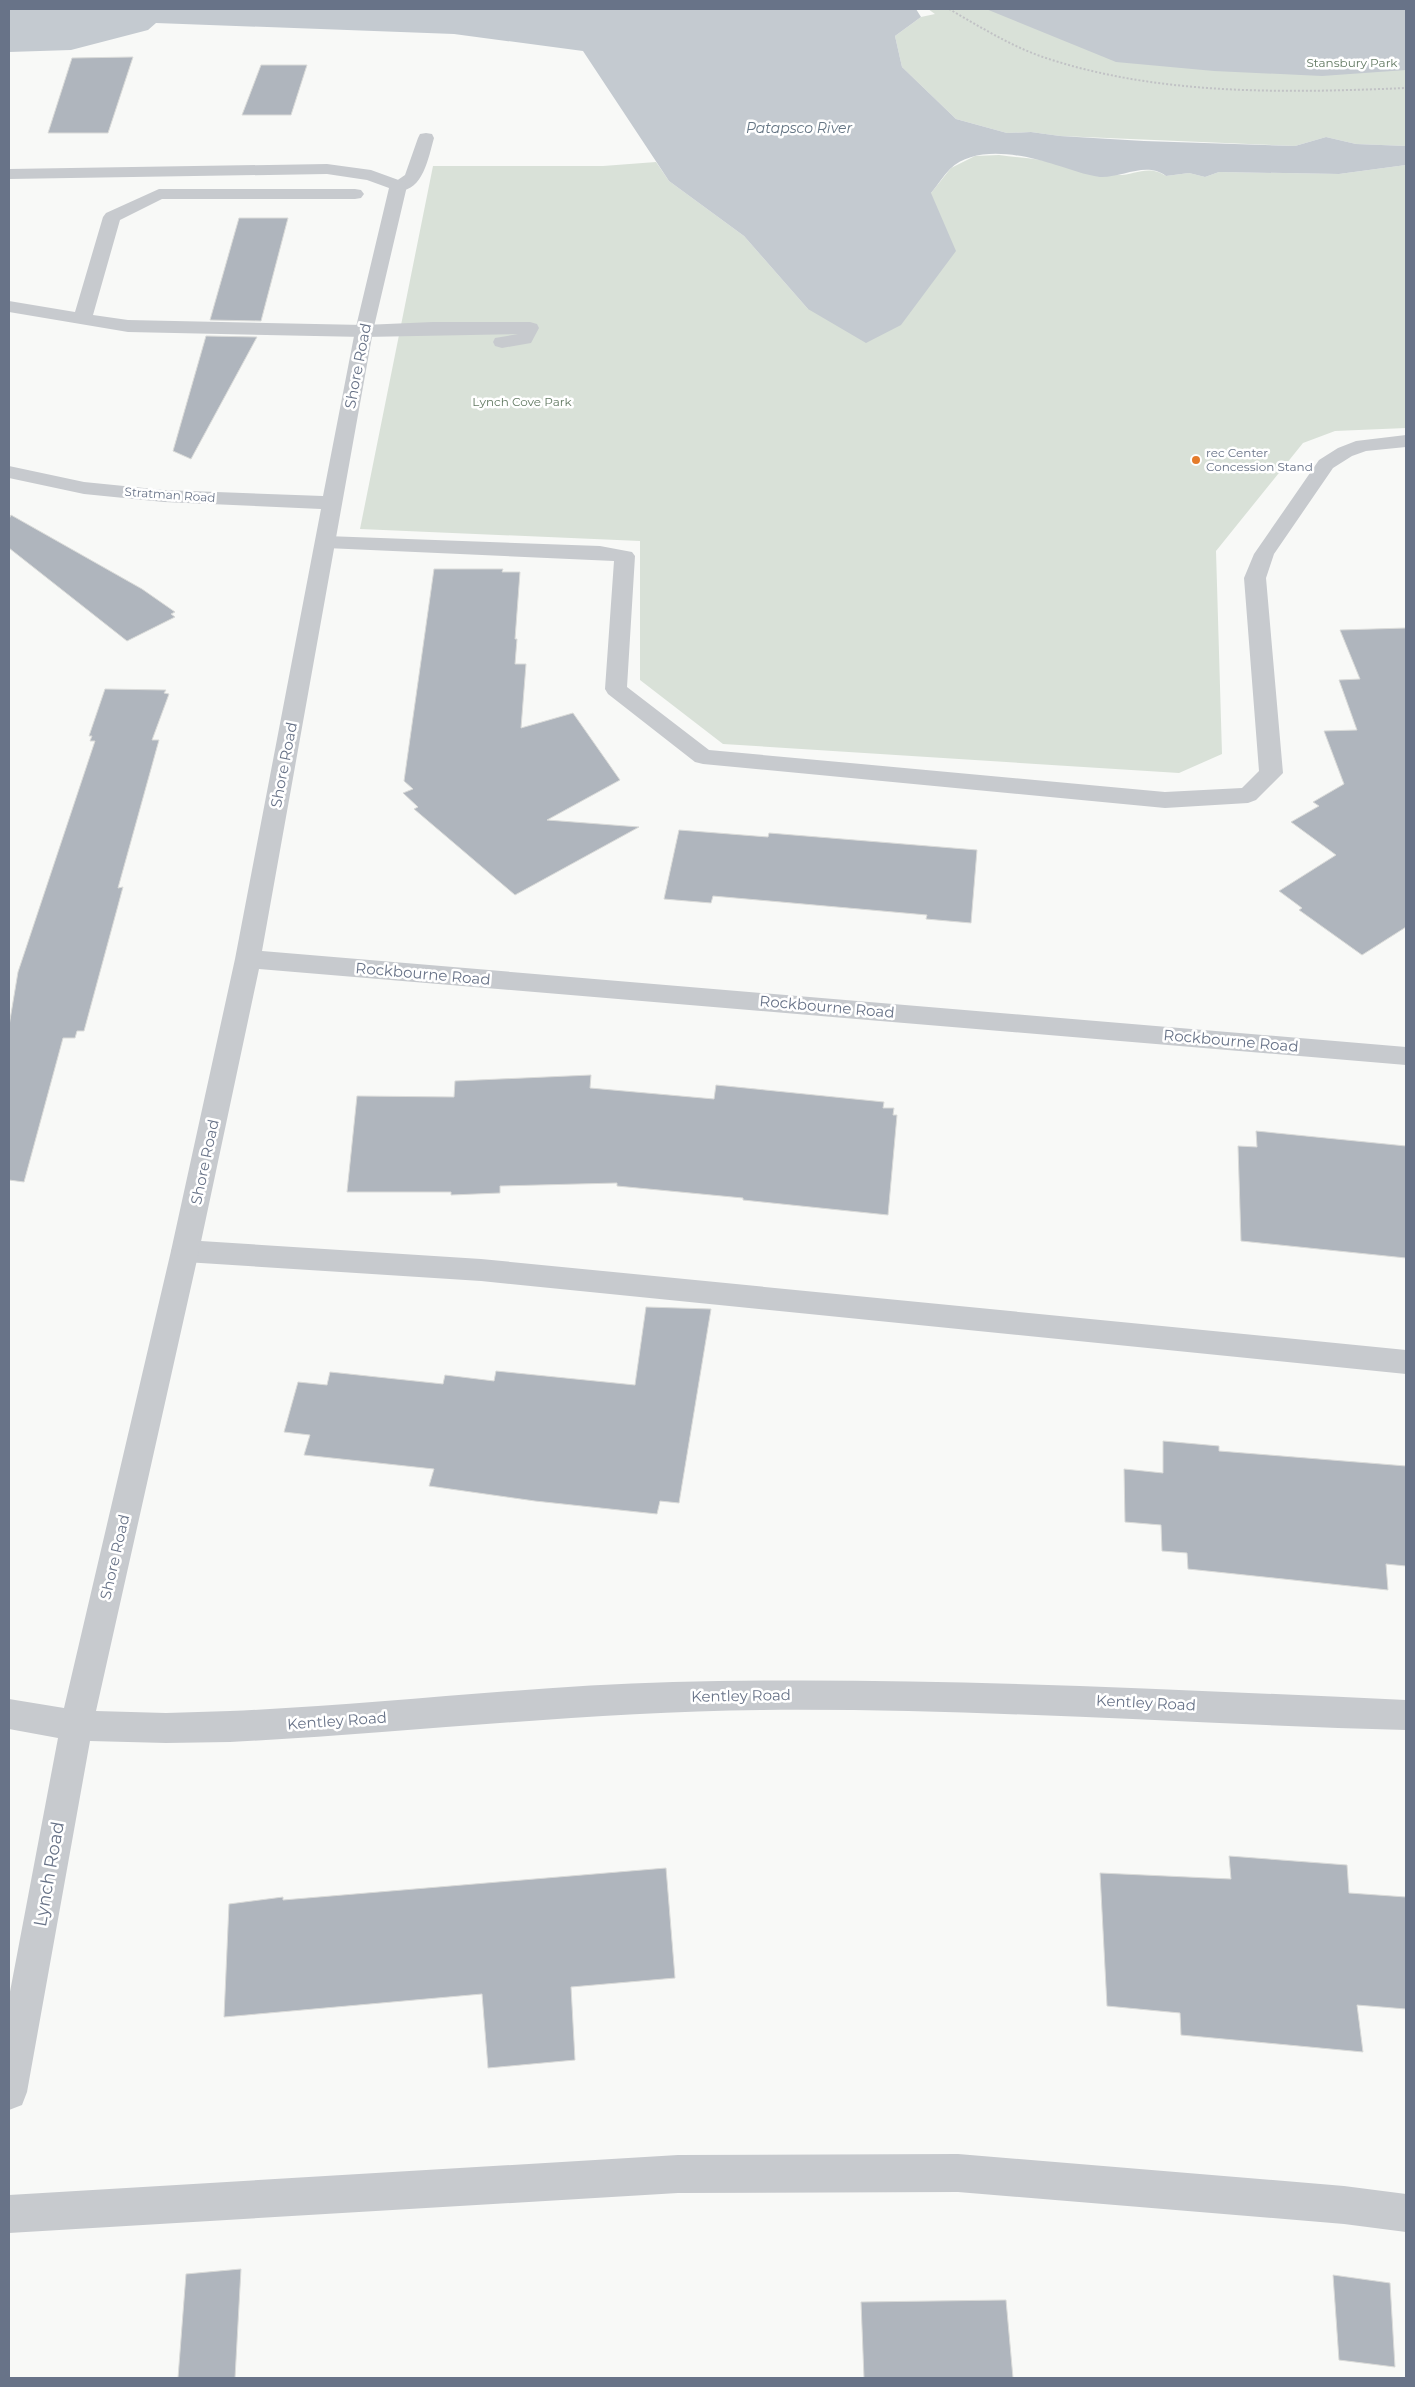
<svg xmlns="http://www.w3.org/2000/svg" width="1415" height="2387" font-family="Montserrat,sans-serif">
<rect width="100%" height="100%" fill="#f8f9f7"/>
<g fill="#d9e1d8">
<polygon points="928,9 1406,9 1406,146 1356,144 1326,137 1295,146 1060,136 1031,132 1007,133 956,119 902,67 895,36 921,17 935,14"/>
<path d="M999 155C1013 157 1027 158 1041 160 1067 165 1091 176 1118 175 1135 175 1149 164 1166 176L1189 173 1205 177 1219 172 1339 174 1406 165V428L1335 431 1303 443 1216 551 1222 754 1179 773 723 744 640 680V541L360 529 433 166H603L656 162 669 181 744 236 808 309 931 193 951 168 975 156Z"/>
</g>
<g fill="#c4cad0">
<path d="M9 9H916L921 17 895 36 902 67 956 119 1007 133 1031 132 1060 136 1144 141 1295 146 1326 137 1356 144 1406 146V165L1339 174 1219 172 1205 177 1189 173 1166 176C1146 161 1122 178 1100 177 1085 175 1070 169 1056 165 1025 155 976 144 950 169 943 176 937 186 931 193L956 251 901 325 866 343 808 309 744 236 669 181 583 51 454 34 156 23 148 30 71 50 9 52Z"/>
<polygon points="986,9 1406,9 1406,70 1322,76 1214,71 1116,62"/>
</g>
<g fill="#afb5bd" stroke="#dadbd9">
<polygon points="133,57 108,133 48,133 72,58"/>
<polygon points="261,65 307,65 291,115 242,115"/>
<polygon points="239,218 288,218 261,321 210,320"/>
<polygon points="206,336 257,337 191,459 173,451"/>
<polygon points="11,515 142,589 175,612 171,614 175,617 127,641 9,548 9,519"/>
<polygon points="434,569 503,569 502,572 520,572 515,639 517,639 515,664 526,664 521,728 573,713 620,780 547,820 639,827 515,895 414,809 418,807 403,793 413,789 404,781"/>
<polygon points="1406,628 1406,927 1362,955 1299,910 1302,908 1279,891 1336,855 1291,822 1319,806 1313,802 1344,784 1324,731 1357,730 1339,680 1360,679 1340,630"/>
<polygon points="105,689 166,690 164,693 169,694 152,740 159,740 118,888 123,887 84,1031 77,1031 75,1038 63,1038 24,1182 9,1180 9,1026 18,972 95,741 90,741 92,736 89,736"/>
<polygon points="679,830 768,837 769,833 977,850 971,923 926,919 927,915 713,896 711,903 664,899"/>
<polygon points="591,1075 590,1088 714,1099 716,1085 884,1102 883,1108 894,1108 893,1115 897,1115 888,1215 743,1200 743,1198 617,1186 617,1183 500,1186 500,1193 451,1195 451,1192 347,1192 357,1096 454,1097 455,1081"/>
<polygon points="1256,1131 1406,1146 1406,1258 1241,1241 1238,1146 1257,1147"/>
<polygon points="646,1307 711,1309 679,1503 660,1501 657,1514 535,1501 429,1486 434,1469 304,1455 310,1435 284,1432 298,1382 327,1385 330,1372 443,1384 445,1375 494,1381 496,1371 635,1385"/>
<polygon points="1163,1441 1219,1446 1219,1451 1406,1466 1406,1566 1386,1564 1388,1590 1188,1569 1187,1553 1162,1551 1161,1525 1125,1522 1124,1469 1163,1473"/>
<polygon points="1229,1856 1347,1865 1349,1893 1406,1897 1406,2009 1357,2005 1363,2052 1181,2035 1180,2013 1107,2006 1100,1873 1231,1879"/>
<polygon points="666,1868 675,1978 571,1987 575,2060 488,2068 482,1994 224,2017 229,1904 283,1897 283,1900"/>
<polygon points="241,2269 235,2378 178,2378 186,2274"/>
<polygon points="1333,2275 1390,2283 1395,2367 1339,2360"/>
<polygon points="1006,2300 1013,2378 864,2378 861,2302"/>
</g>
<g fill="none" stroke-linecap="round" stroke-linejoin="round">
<path stroke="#c1c2c5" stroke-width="2" stroke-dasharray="2 2" stroke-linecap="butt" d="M949 9C979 26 1007 44 1040 56 1156 96 1285 93 1406 88"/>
<g fill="#c7cace" fill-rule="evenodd">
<path d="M426 133 432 134 434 138C428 159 422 197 392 190L389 186 405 175 418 138 420 134Z"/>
<polygon points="159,189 355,189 361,190 364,194 361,198 355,199 162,199 120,220 93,315 128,320 364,325 433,322 530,322 537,324 539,328 531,343 502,348 495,346 493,342 495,338 518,334 364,337 128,332 9,312 9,301 75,312 103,217 106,213"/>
<polygon points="1406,435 1406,447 1366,451 1352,456 1333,468 1274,554 1266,578 1283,773 1256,800 1248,803 1165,808 703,764 695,762 608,694 605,689 614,561 326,548 319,546 316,542 319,538 326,536 600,546 632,552 635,556 627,687 709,750 1165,792 1242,788 1259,771 1244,578 1254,554 1319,460 1338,448 1356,441"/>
<polygon points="185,1240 481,1259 1406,1350 1406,1374 481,1281 185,1262 175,1259 171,1251 175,1243"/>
<polygon points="958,2154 1344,2186 1406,2194 1406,2232 1344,2224 958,2192 678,2193 9,2233 9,2195 678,2155"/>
</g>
<path fill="#c7cace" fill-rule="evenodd" d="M327 164 371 170 404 182 407 186 373 331 262 951 1406 1047V1065L259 969 199 1251 96 1711 166 1713 230 1711C377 1705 525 1686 673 1682 917 1676 1162 1689 1406 1700V1730C1191 1724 977 1708 761 1710 584 1712 407 1733 230 1742L166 1743 90 1741 27 2092 22 2105 9 2110V1997L58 1738 9 1729V1699L64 1708 171 1251 235 959 321 509 164 502 84 494 9 478V466L84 482 164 490 323 496 355 331 389 188 367 180 327 174 9 179V169Z"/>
</g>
<circle fill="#e47b2b" stroke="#fff" stroke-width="2" cx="1196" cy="460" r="5"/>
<g text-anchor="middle" stroke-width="5" stroke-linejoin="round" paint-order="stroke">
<g font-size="12" fill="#637a63" stroke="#fff">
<text x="1352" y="67">Stansbury Park</text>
<text x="522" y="406">Lynch Cove Park</text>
</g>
<g font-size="12" fill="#687388" stroke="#fff" text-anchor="start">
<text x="1206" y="457">rec Center<tspan x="1206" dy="14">Concession Stand</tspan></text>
</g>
<g font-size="12" fill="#687388" stroke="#fff">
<text transform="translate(170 495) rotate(4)" y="4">Stratman Road</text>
</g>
<g font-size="14" font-style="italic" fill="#637483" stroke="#fff">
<text x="799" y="133">Patapsco River</text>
</g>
<g font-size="15" fill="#687388" stroke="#fff">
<text transform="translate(358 366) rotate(-79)" y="5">Shore Road</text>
<text transform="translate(284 765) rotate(-79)" y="5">Shore Road</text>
<text transform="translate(423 974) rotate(5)" y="5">Rockbourne Road</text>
<text transform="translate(827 1007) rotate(5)" y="5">Rockbourne Road</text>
<text transform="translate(1231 1041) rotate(5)" y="5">Rockbourne Road</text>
<text transform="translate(205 1162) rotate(-78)" y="5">Shore Road</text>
<text transform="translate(115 1557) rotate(-77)" y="5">Shore Road</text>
<text transform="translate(741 1696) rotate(-1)" y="5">Kentley Road</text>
<text transform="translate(1146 1703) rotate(3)" y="5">Kentley Road</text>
<text transform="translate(337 1721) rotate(-4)" y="5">Kentley Road</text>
</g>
<g font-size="18" fill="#687388" stroke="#fff">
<text transform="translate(49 1874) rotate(-80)" y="6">Lynch Road</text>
</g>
</g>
<rect width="1415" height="2387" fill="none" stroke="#687388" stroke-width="20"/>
</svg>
